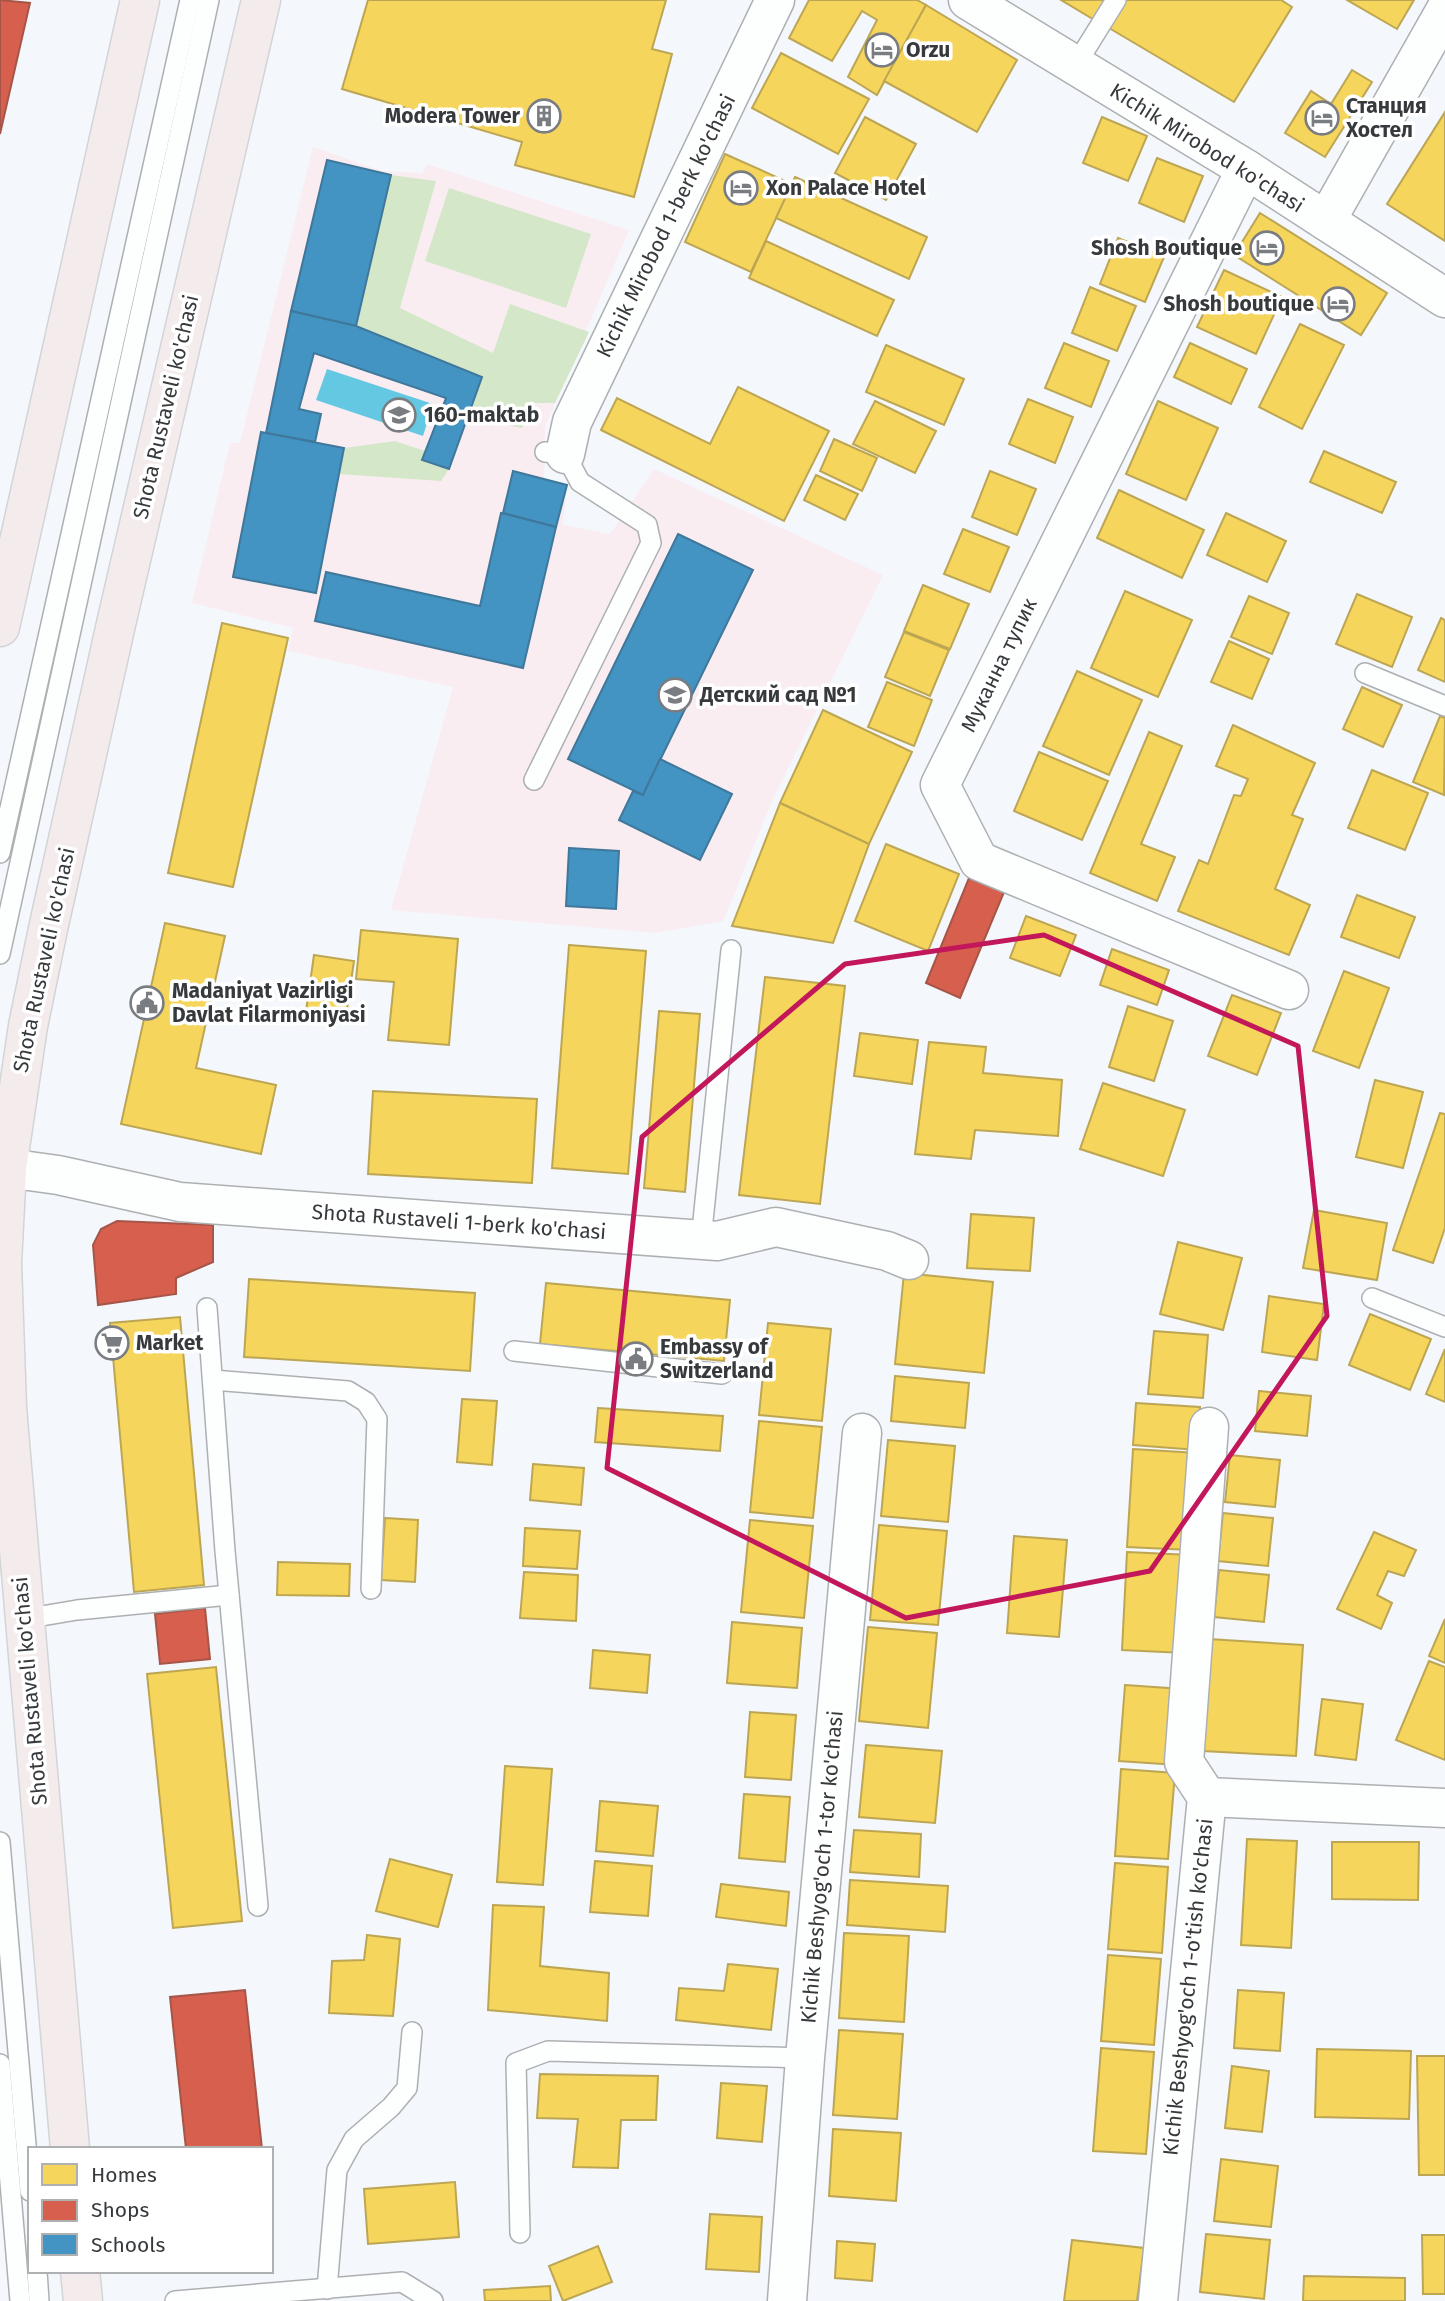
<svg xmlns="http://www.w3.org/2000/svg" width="1445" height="2301" font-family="'Fira Sans',sans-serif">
<rect width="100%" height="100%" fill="#f4f7fb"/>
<polygon fill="#faedf2" points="313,147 382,171 422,173 427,164 629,230 545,427 544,479 567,485 563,525 610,534 654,469 883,575 773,799 723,921 655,933 391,910 453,687 288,651 293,628 192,603 230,443 240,443"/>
<g fill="#d4e7c9">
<polygon points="391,175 436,181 400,308 493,353 510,304 589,332 555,403 529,403 522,428 468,417 482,377 356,326"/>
<polygon points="449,188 591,234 566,308 425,261"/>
<polygon points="395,441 425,451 422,460 449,469 441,481 338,474 344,448"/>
</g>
<polygon fill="#64c8e2" points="327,369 433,404 423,436 316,400"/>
<g fill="#f6d55c" stroke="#bda653" stroke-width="2">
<polygon points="368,0 666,0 652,49 672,54 634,197 515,165 522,142 342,89"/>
<polygon points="809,0 917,0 926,5 877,95 848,77 877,20 862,11 832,61 789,38"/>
<polygon points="1061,0 1109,0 1096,21"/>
<polygon points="1126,0 1281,0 1292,7 1234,102 1109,28"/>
<polygon points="1347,0 1414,0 1397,29"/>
<polygon points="926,5 1017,60 977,132 884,81"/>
<polygon points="781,53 869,99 838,154 752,108"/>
<polygon points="1352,70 1372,82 1325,157 1285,133 1311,91 1331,104"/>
<polygon points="1445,112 1445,241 1387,204"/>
<polygon points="865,117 916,144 886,200 835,173"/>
<polygon points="1102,117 1147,136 1128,181 1083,163"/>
<polygon points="725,154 792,184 751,272 685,242"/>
<polygon points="1157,158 1203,176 1184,222 1139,203"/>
<polygon points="795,177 927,237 909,279 776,218"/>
<polygon points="1260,213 1387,293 1361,335 1234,255"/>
<polygon points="1118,238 1164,257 1145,302 1100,284"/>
<polygon points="766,241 894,300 877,336 749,278"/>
<polygon points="1224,270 1282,297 1256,354 1197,327"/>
<polygon points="1090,287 1136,306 1117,351 1072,333"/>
<polygon points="1300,324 1344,345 1302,429 1259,407"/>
<polygon points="1064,343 1109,361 1091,407 1045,388"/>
<polygon points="1190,343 1247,369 1231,404 1174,377"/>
<polygon points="886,345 964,379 944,425 866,392"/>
<polygon points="738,387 829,431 784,521 601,430 617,398 710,444"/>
<polygon points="1028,399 1073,417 1055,463 1009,444"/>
<polygon points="875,401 936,431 915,473 853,444"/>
<polygon points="1158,401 1218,428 1186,500 1126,474"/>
<polygon points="834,439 877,458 862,491 820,471"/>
<polygon points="1324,451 1396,482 1382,513 1310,482"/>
<polygon points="990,471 1036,489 1017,535 972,517"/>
<polygon points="816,475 858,494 845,520 804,500"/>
<polygon points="1119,490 1204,530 1182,578 1097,538"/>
<polygon points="1226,513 1286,541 1267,582 1207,555"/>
<polygon points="963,529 1009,547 990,592 944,574"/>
<polygon points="923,585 969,604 950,649 904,631"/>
<polygon points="1125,591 1192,620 1158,697 1091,668"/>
<polygon points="1357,594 1412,617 1392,667 1336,644"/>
<polygon points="1249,596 1289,613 1272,654 1231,637"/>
<polygon points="1441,618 1445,620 1445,682 1418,670"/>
<polygon points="222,623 288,638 233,887 168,873"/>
<polygon points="904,632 949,650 930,696 885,677"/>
<polygon points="1229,641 1269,659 1252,699 1211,682"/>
<polygon points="1077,671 1142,700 1109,775 1043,746"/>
<polygon points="887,682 932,700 914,746 868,727"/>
<polygon points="1362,687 1402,705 1383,747 1343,729"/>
<polygon points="823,710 912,752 869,844 780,803"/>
<polygon points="1440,716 1445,718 1444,795 1413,782"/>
<polygon points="1233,725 1315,763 1292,815 1303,819 1275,889 1310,905 1289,955 1178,911 1199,860 1208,864 1234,795 1241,796 1248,779 1216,766"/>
<polygon points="1149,732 1182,746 1141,844 1175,857 1157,901 1090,873"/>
<polygon points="1039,752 1108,781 1082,840 1014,811"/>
<polygon points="1372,770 1428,793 1405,850 1348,828"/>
<polygon points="780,803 869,844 833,943 732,926"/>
<polygon points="886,844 959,874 928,951 855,921"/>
<polygon points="1357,895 1415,917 1399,958 1341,937"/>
<polygon points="1026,916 1076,935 1060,976 1010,958"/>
<polygon points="165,923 225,936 196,1068 276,1085 261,1154 121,1124"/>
<polygon points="361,930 458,939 449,1045 388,1040 394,982 356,979"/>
<polygon points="569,945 646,951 628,1174 552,1168"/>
<polygon points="1112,949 1169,970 1157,1005 1100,985"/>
<polygon points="314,955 354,961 346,1016 306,1011"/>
<polygon points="1344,971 1389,988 1359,1068 1313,1051"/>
<polygon points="765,977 845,986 820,1204 739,1195"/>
<polygon points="1232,995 1281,1013 1257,1075 1208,1056"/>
<polygon points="1128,1006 1173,1021 1154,1081 1109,1067"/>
<polygon points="659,1011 700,1014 685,1192 644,1188"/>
<polygon points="860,1033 918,1040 912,1084 854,1076"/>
<polygon points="929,1042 986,1047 983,1073 1062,1080 1058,1136 975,1130 971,1159 915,1154"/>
<polygon points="1375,1080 1423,1092 1403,1168 1356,1157"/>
<polygon points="1103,1083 1185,1110 1163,1176 1080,1149"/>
<polygon points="373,1091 537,1099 532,1183 368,1174"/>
<polygon points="1440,1113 1445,1114 1445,1228 1433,1263 1393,1250"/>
<polygon points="1314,1210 1387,1223 1377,1280 1303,1268"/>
<polygon points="971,1214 1034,1218 1030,1271 967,1268"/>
<polygon points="1178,1242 1242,1258 1223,1330 1160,1314"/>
<polygon points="904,1273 993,1282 984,1373 895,1364"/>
<polygon points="249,1279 475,1293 470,1371 244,1357"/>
<polygon points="546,1283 730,1300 724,1361 540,1344"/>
<polygon points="1269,1296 1324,1304 1317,1360 1262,1352"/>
<polygon points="1370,1314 1431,1339 1410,1390 1349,1365"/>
<polygon points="180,1317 204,1585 134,1592 110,1323"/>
<polygon points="768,1323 831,1329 822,1421 759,1415"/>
<polygon points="1154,1331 1208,1335 1203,1398 1148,1394"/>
<polygon points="1445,1349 1445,1402 1426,1394"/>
<polygon points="895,1376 969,1383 965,1428 891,1421"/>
<polygon points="1259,1391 1311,1396 1307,1436 1255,1431"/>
<polygon points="462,1399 497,1401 492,1465 457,1462"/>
<polygon points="1136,1403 1200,1407 1197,1450 1133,1445"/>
<polygon points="598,1408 723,1416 720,1451 595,1442"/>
<polygon points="759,1421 822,1427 813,1518 750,1512"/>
<polygon points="888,1440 955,1446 948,1522 881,1516"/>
<polygon points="1133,1449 1197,1453 1190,1550 1127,1547"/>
<polygon points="1230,1455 1280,1460 1275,1507 1225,1502"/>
<polygon points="533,1464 584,1468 581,1505 530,1500"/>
<polygon points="1223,1513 1273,1518 1268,1566 1218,1561"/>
<polygon points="385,1518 418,1520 415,1582 381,1580"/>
<polygon points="750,1520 813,1526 804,1618 741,1612"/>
<polygon points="879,1525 947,1531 938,1625 870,1620"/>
<polygon points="525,1528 580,1531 577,1569 523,1566"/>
<polygon points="1374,1532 1416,1550 1404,1576 1388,1571 1377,1595 1392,1603 1381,1629 1337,1609"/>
<polygon points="1014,1536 1067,1540 1059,1637 1007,1633"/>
<polygon points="1127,1552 1191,1555 1184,1653 1122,1650"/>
<polygon points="278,1562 350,1564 349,1596 277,1595"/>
<polygon points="1219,1570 1269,1575 1264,1622 1214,1617"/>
<polygon points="524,1572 578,1575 576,1621 520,1618"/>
<polygon points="1445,1619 1445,1663 1429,1656"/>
<polygon points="732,1622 802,1628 797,1688 727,1683"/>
<polygon points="868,1627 937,1633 928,1728 859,1721"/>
<polygon points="1209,1639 1303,1645 1296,1756 1203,1751"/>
<polygon points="593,1650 650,1655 647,1693 590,1688"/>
<polygon points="1429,1661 1445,1667 1445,1760 1396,1740"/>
<polygon points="216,1667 242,1921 173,1928 147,1674"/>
<polygon points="1125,1685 1182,1689 1177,1765 1119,1761"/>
<polygon points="1322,1699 1363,1704 1356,1760 1315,1755"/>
<polygon points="750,1712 796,1715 791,1780 745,1777"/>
<polygon points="866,1745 942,1751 935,1823 859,1817"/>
<polygon points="505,1766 552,1769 543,1885 497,1882"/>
<polygon points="1121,1769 1175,1773 1168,1859 1115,1856"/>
<polygon points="744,1794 790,1797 785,1862 739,1858"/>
<polygon points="600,1801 658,1806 653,1856 596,1851"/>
<polygon points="854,1830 921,1834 919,1877 850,1872"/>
<polygon points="1247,1839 1297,1841 1291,1948 1241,1945"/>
<polygon points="1332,1842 1419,1842 1418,1900 1332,1899"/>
<polygon points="390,1859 452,1875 438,1927 376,1911"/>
<polygon points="595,1861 652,1866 648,1916 590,1912"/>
<polygon points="1115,1863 1168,1867 1162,1953 1108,1949"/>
<polygon points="850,1880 948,1886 945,1932 847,1925"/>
<polygon points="721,1884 789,1892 786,1926 716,1917"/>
<polygon points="493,1905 544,1907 540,1966 609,1973 607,2021 488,2010"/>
<polygon points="844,1933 909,1936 904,2022 839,2018"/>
<polygon points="367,1935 400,1939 393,2016 329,2013 332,1961 364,1960"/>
<polygon points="1108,1955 1161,1959 1154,2045 1101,2041"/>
<polygon points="728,1964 778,1969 771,2030 676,2020 679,1988 724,1991"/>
<polygon points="1238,1990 1284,1993 1280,2051 1234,2048"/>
<polygon points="839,2030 903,2034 897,2119 833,2115"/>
<polygon points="1101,2048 1154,2052 1146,2154 1093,2151"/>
<polygon points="1317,2049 1411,2051 1409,2119 1315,2117"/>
<polygon points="1417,2056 1445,2056 1445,2175 1419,2175"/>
<polygon points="1232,2066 1269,2071 1262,2132 1225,2128"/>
<polygon points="540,2074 658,2076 656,2120 621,2120 618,2168 573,2167 578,2119 537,2118"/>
<polygon points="721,2083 767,2086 762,2142 717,2138"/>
<polygon points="833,2129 901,2133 896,2201 829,2196"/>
<polygon points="1221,2159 1278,2166 1271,2227 1214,2221"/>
<polygon points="455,2182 459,2237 368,2244 364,2189"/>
<polygon points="710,2214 762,2217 759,2272 706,2269"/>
<polygon points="1206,2234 1270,2240 1264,2299 1200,2292"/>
<polygon points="1422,2235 1445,2235 1445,2294 1423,2294"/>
<polygon points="1072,2240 1144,2248 1137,2301 1064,2301"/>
<polygon points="837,2241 875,2244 872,2281 835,2278"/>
<polygon points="598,2246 612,2282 563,2301 549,2266"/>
<polygon points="1304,2276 1405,2278 1405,2301 1303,2301"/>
<polygon points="550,2286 551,2301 485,2301 484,2290"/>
</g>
<g fill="#d6604d" stroke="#a65548" stroke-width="2">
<polygon points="0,0 30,3 0,134"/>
<polygon points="969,878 1004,892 960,998 926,983"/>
<polygon points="117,1221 213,1225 213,1262 176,1278 176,1294 98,1305 93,1245 101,1229"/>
<polygon points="205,1608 210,1659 160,1664 155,1614"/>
<polygon points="245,1990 262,2149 186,2149 170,1997"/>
</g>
<g fill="#4393c3" stroke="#3f789b" stroke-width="2">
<polygon points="327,160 391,175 356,326 291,311"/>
<polygon points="291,311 356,326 482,377 449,469 422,460 446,398 314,353 299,409 321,414 315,442 266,433"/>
<polygon points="261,432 344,448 316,593 233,577"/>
<polygon points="513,471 567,485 556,527 503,513"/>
<polygon points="501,513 556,527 523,668 315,621 326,572 480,606"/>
<polygon points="678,534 753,570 643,795 568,759"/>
<polygon points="660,759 732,794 700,860 619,820 633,791 643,795"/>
<polygon points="569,848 619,851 616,909 566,906"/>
</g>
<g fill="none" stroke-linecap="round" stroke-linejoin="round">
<defs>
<g id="service">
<polyline points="1075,66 1116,0"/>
<polyline points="1365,673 1445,706"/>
<polyline points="534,780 651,543 647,525 580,482 565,454 545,452"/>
<polyline points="0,853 190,0"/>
<polyline points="0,954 209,0"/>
<polyline points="701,1240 731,950"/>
<polyline points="1372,1298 1445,1327"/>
<polyline points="207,1308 225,1551 258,1906"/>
<polyline points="514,1351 722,1374"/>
<polyline points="213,1380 348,1391 366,1402 377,1419 371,1589"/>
<polyline points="24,1619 77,1610 229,1595"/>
<polyline points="0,1842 30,2191"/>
<polyline points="0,2064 20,2301"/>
<polyline points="520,2233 516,2063 548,2051 805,2058"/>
<polyline points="37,2271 39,2301"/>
<polyline points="327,2289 337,2170 354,2139 391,2107 407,2088 412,2032"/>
<polyline points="175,2301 402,2282 433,2301"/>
</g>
<g id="minor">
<polyline points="968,0 1246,169 1445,298"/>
<polyline points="1246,169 940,785 979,861 1289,990"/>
<polyline points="1326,221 1445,11"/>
<polyline points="565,454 572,422 775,0"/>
<polyline points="7,1168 58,1175 180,1202 717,1241 776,1227 887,1251 909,1260"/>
<polyline points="1207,1797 1445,1808"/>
<polyline points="787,2301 805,2058 862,1433"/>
<polyline points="1158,2301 1207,1797 1184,1762 1209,1427"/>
</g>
<g id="primary">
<polyline points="0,627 140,0"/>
<polyline points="70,2149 7,1408 2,1263 7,1168 28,1026 48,929 116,624 261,0"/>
<polyline points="80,2271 83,2301"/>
</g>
</defs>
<use href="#service" stroke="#adb0b2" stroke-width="22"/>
<use href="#minor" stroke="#adb0b2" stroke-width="41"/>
<use href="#primary" stroke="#d3d4d7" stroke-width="41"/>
<use href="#service" stroke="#fdfefe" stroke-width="19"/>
<use href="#minor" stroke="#fdfefe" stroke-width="38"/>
<use href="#primary" stroke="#f4ecec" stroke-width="38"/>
</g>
<path fill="none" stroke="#c2185b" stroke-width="5" stroke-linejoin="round" d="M1044 935 1298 1046 1327 1316 1150 1571 906 1618 607 1468 642 1137 845 964Z"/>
<defs>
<symbol id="hotel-ring" viewBox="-11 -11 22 22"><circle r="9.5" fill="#fff" stroke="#797c80" stroke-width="1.5"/><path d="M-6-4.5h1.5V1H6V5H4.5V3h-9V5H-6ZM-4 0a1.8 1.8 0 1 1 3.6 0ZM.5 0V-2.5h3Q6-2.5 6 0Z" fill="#797c80"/></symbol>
<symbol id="building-ring" viewBox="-11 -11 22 22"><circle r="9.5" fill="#fff" stroke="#797c80" stroke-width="1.5"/><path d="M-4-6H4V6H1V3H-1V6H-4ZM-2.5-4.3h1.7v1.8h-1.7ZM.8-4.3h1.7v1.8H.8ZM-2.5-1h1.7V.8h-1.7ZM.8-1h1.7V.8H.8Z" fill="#797c80"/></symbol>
<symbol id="school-ring" viewBox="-11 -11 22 22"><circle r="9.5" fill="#fff" stroke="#797c80" stroke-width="1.5"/><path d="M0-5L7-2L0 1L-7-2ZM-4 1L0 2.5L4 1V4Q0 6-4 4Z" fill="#797c80"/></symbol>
<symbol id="civic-ring" viewBox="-11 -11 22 22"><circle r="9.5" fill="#fff" stroke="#797c80" stroke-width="1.5"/><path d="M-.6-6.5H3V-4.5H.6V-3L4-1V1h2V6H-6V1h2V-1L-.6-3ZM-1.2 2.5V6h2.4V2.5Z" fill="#797c80"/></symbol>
<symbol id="supermarket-ring" viewBox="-11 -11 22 22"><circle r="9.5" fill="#fff" stroke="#797c80" stroke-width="1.5"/><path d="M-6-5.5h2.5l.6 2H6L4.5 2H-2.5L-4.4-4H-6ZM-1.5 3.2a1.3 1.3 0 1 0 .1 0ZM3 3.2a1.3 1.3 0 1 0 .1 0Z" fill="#797c80"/></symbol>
</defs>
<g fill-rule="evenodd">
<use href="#hotel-ring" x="863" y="31" width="38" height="38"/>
<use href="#building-ring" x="525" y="97" width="38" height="38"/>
<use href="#hotel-ring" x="1303" y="99" width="38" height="38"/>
<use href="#hotel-ring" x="722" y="169" width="38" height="38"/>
<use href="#hotel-ring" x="1248" y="229" width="38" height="38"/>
<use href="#hotel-ring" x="1319" y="285" width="38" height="38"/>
<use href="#school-ring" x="380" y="396" width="38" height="38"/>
<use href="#school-ring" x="656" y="676" width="38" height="38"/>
<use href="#civic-ring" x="128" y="984" width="38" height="38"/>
<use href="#supermarket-ring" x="93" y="1324" width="38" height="38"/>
<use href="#civic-ring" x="617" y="1340" width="38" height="38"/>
</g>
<g text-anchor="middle" stroke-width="7" stroke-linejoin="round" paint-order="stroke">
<g font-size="21" font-weight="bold" fill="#373a3d" stroke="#fff" text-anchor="start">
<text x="906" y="57">Orzu</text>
<text x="1346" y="113">Станция<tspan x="1346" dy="24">Хостел</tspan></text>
<text x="520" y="123" text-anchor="end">Modera Tower</text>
<text x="766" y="195">Xon Palace Hotel</text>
<text x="1242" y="255" text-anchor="end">Shosh Boutique</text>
<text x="1314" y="311" text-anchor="end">Shosh boutique</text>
<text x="424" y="422">160-maktab</text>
<text x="700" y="702">Детский сад №1</text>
<text x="172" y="998">Madaniyat Vazirligi<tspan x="172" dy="24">Davlat Filarmoniyasi</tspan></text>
<text x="136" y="1350">Market</text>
<text x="660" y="1354">Embassy of<tspan x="660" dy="24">Switzerland</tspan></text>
</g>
<g font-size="21" fill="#373a3d" stroke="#fff">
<text transform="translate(1207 148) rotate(32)" y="7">Kichik Mirobod ko'chasi</text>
<text transform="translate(666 226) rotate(-64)" y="7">Kichik Mirobod 1-berk ko'chasi</text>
<text transform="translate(166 407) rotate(-77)" y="7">Shota Rustaveli ko'chasi</text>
<text transform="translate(999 665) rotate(-64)" y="7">Муканна тупик</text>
<text transform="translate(44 960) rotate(-78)" y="7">Shota Rustaveli ko'chasi</text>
<text transform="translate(459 1222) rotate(4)" y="7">Shota Rustaveli 1-berk ko'chasi</text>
<text transform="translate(30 1691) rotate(-95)" y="7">Shota Rustaveli ko'chasi</text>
<text transform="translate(822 1867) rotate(-85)" y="7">Kichik Beshyog'och 1-tor ko'chasi</text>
<text transform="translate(1188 1987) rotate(-84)" y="7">Kichik Beshyog'och 1-o'tish ko'chasi</text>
</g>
</g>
<rect x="28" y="2147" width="245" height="126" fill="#ffffff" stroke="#afb0b1" stroke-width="2"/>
<rect x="42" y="2164" width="35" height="21" fill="#f6d55c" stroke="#afb0b1" stroke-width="2"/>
<text x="91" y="2182" font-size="21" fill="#373a3d">Homes</text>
<rect x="42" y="2200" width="35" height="21" fill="#d6604d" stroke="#afb0b1" stroke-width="2"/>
<text x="91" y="2217" font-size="21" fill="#373a3d">Shops</text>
<rect x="42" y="2234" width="35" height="21" fill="#4393c3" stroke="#afb0b1" stroke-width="2"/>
<text x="91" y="2252" font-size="21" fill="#373a3d">Schools</text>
</svg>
